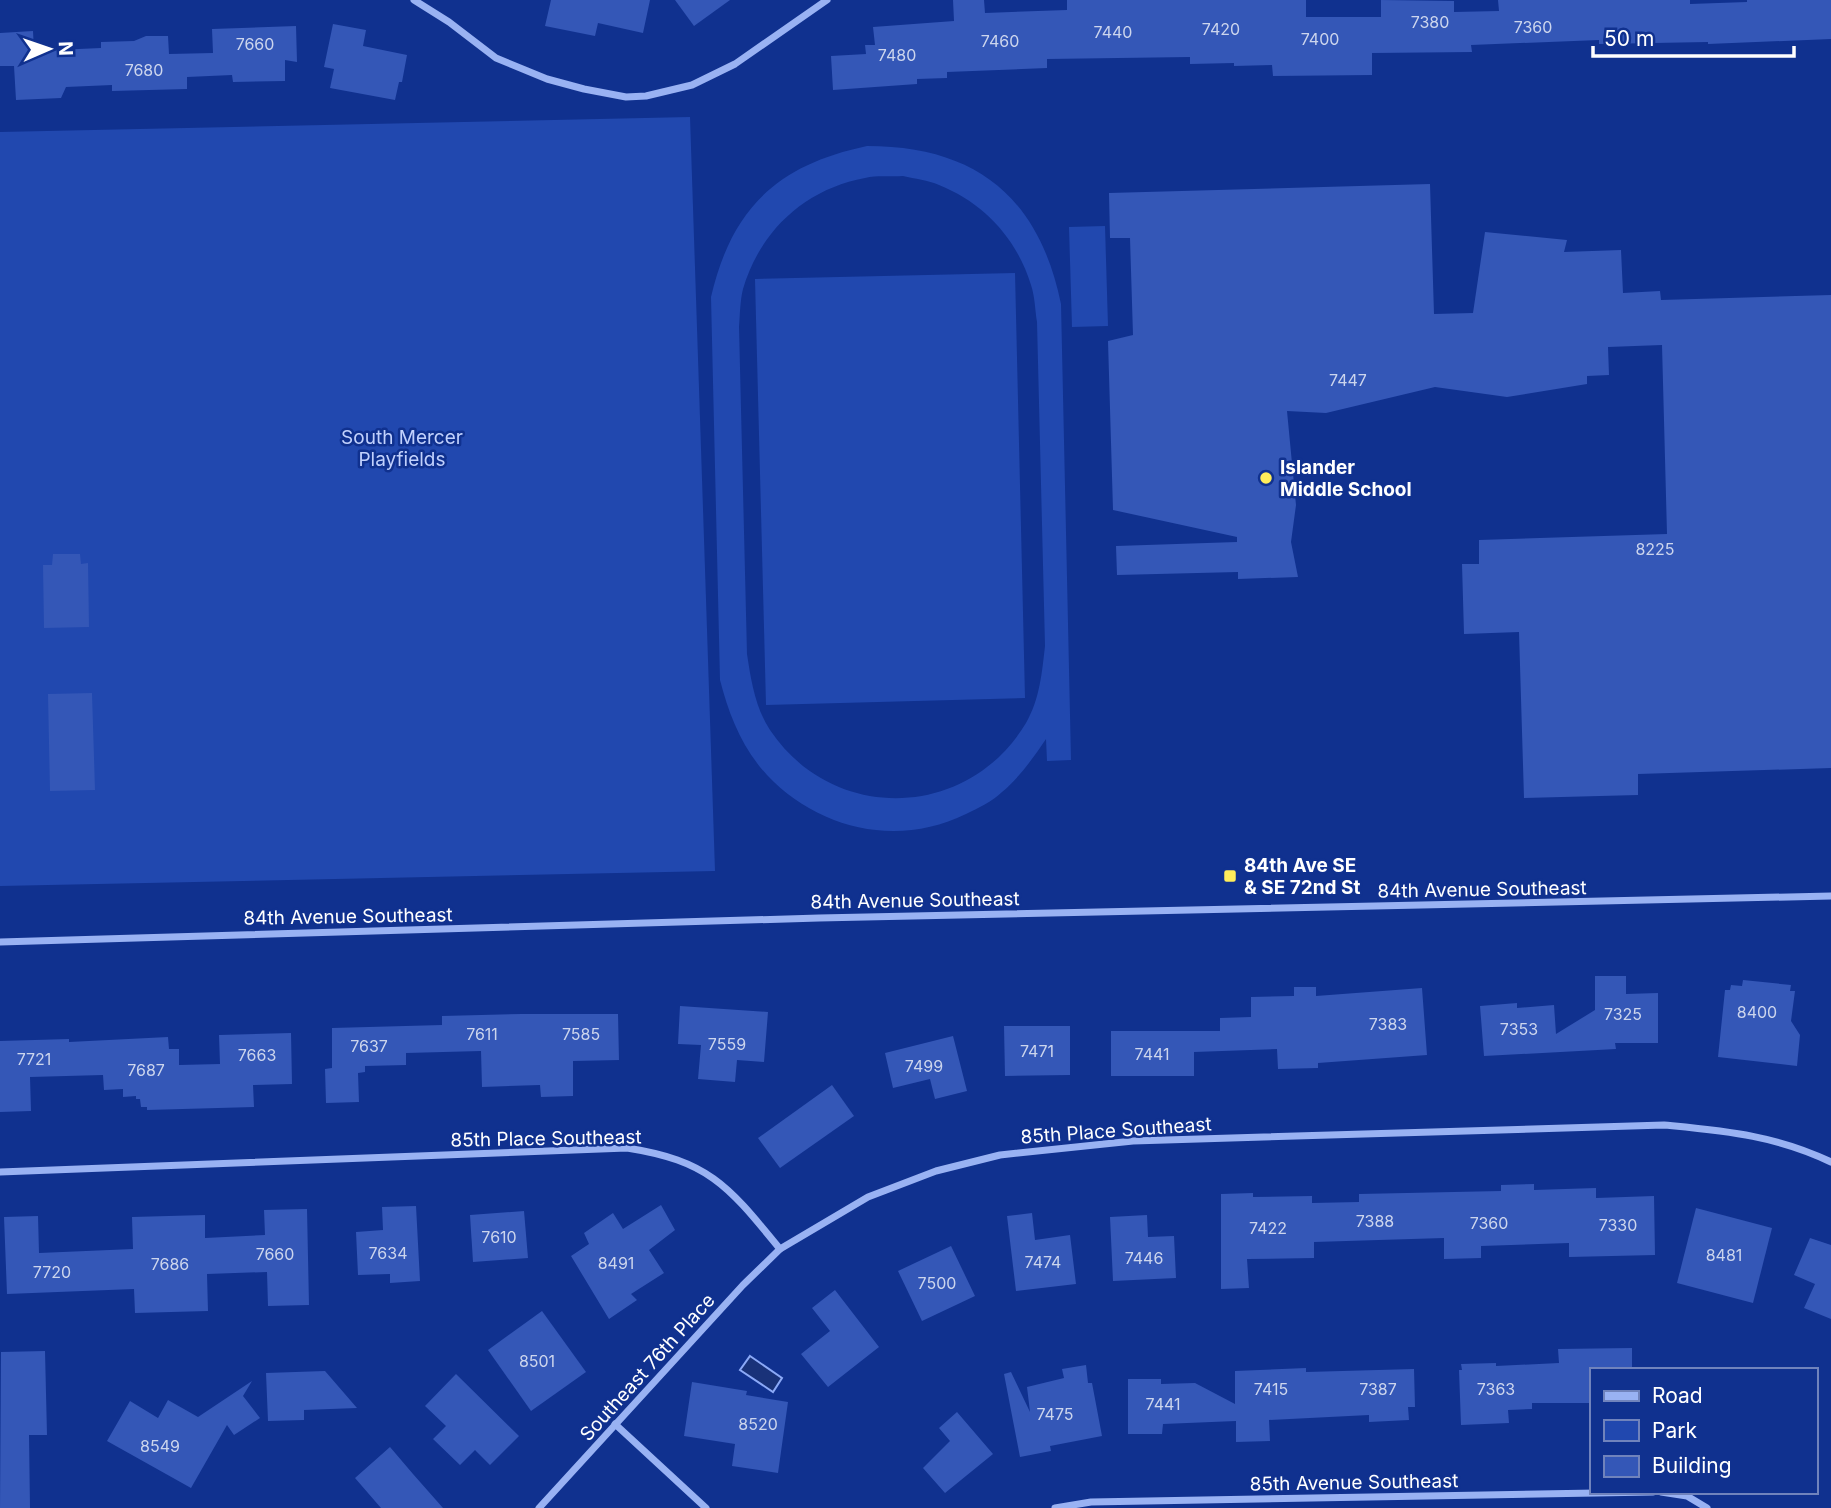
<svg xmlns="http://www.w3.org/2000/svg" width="1831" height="1508" font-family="Inter,sans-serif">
<rect width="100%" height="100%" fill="#10318f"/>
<g fill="#2148af" fill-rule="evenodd">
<polygon points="690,117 715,871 0,886 0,132"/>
<path d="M867 146C976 146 1039 197 1061 304L1071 760 1047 761 1046 739C1033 758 1020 777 1002 792 992 802 978 808 966 814 897 848 818 829 767 775 742 748 729 715 720 680L711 297C732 207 778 165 867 146ZM903 176C915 179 928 180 939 185 984 203 1017 239 1031 285 1035 297 1035 310 1037 322L1045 646C1042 672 1040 699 1026 723 968 820 833 824 770 730 755 707 751 680 747 654L739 327C740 315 740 301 743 289 760 231 805 189 865 178 877 175 890 177 903 176Z"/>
<polygon points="1105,226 1108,326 1072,327 1069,227"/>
<polygon points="1015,273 1025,698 766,705 755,279"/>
</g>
<polygon fill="#193279" stroke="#8ba9f7" stroke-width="2" points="750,1356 782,1378 773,1392 740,1370"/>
<g fill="#3457b7">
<polygon points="551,0 650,0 643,33 598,23 595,36 545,26"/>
<polygon points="675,0 730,0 694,26"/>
<polygon points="953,0 984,0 985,13 1067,10 1067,0 1306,0 1306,17 1381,17 1381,0 1454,1 1454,12 1499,11 1498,0 1690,0 1690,4 1747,2 1747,0 1831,0 1831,39 1708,44 1708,42 1599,44 1599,40 1471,45 1472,52 1372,53 1372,75 1273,76 1272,65 1234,66 1234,63 1190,64 1190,57 1047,59 1047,68 947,72 947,78 917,79 917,84 833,90 831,56 866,54 865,45 875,45 873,27 954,21"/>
<polygon points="333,24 366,30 363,46 407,55 402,82 399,82 395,100 330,88 334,69 324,67"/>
<polygon points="296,26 297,62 285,60 285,81 233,82 232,75 187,77 187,89 112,91 112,85 66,87 61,98 16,100 14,66 0,66 0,33 33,31 34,51 101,48 101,42 134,41 146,36 168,36 169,54 213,53 212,29"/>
<polygon points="1430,184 1434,314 1473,313 1485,232 1567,240 1564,252 1621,250 1623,293 1660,291 1661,300 1831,295 1831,768 1638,774 1638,795 1524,798 1519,632 1464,634 1462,564 1479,564 1479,540 1667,534 1662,345 1608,347 1609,375 1587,376 1587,384 1507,397 1435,387 1326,413 1287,411 1296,505 1291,542 1298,577 1238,579 1238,572 1117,575 1116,546 1237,542 1237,537 1113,510 1108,341 1133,335 1130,238 1110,238 1109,193"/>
<polygon points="53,554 80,554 81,564 88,563 89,627 44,628 43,565 52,565"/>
<polygon points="92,693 95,790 50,791 48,694"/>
<polygon points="1595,976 1626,976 1626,994 1658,993 1658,1043 1615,1043 1616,1049 1484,1056 1480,1006 1517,1003 1517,1008 1554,1005 1556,1034 1595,1010"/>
<polygon points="1743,980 1791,985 1790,991 1795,991 1791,1021 1800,1035 1797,1066 1718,1057 1725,990 1730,990 1731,985 1742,986"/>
<polygon points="1294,987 1316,987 1316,996 1422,988 1427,1055 1318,1063 1318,1068 1278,1069 1277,1049 1194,1052 1194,1076 1111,1076 1111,1031 1220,1031 1220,1018 1251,1017 1251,997 1294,996"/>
<polygon points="680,1006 768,1012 764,1062 737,1060 735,1082 698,1079 701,1045 678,1044"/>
<polygon points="522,1014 618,1014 619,1060 573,1061 573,1096 541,1097 540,1085 482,1087 481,1051 406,1053 406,1065 365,1066 365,1072 358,1073 359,1102 326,1103 325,1069 332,1068 332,1028 442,1025 442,1016"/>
<polygon points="1004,1026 1070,1026 1070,1075 1005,1076"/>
<polygon points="291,1033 292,1084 253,1085 254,1107 147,1110 147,1107 141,1107 140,1099 136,1099 136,1096 123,1097 123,1089 104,1090 103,1075 30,1077 31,1111 0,1112 0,1041 69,1039 69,1042 168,1037 169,1049 179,1049 179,1065 220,1064 219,1035"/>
<polygon points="953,1036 967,1091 935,1099 930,1079 893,1088 885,1053"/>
<polygon points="832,1085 854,1116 780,1168 758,1138"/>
<polygon points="1534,1184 1534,1190 1596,1188 1596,1198 1654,1196 1655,1255 1569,1257 1569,1243 1481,1246 1481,1258 1444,1259 1444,1238 1314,1242 1314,1258 1247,1259 1249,1288 1221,1289 1221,1194 1253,1193 1253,1197 1312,1196 1312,1203 1359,1202 1359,1194 1501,1191 1501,1185"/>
<polygon points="661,1205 675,1230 649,1250 664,1273 631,1294 637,1300 609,1319 571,1256 589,1244 584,1233 613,1213 623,1229"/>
<polygon points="416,1206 420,1281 390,1283 390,1274 358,1275 356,1232 383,1230 382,1207"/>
<polygon points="1696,1208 1772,1228 1753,1303 1677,1283"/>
<polygon points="307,1209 309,1305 268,1306 267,1272 207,1274 208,1311 135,1313 134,1289 7,1294 4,1217 38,1216 39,1253 133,1249 132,1217 205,1215 205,1238 265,1235 264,1210"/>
<polygon points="524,1211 528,1258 473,1262 470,1215"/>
<polygon points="1032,1213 1035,1240 1070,1235 1076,1284 1016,1291 1007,1216"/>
<polygon points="1147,1215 1148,1237 1174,1236 1176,1278 1113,1281 1110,1217"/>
<polygon points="1810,1238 1831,1245 1831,1319 1804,1308 1815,1284 1794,1275"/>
<polygon points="951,1246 975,1296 922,1321 898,1271"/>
<polygon points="835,1290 879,1347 828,1387 801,1354 830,1331 812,1308"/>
<polygon points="542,1311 586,1372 531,1411 488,1350"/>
<polygon points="1632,1348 1632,1370 1591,1370 1591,1403 1532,1403 1532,1409 1508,1410 1509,1423 1461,1425 1459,1370 1462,1370 1461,1364 1496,1363 1496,1366 1559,1363 1558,1349"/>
<polygon points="45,1351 47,1435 29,1435 30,1508 0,1508 1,1352"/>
<polygon points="1086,1365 1088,1383 1092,1383 1102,1436 1050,1446 1051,1451 1020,1457 1004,1374 1011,1372 1030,1412 1027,1387 1064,1378 1062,1369"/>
<polygon points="1306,1368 1306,1372 1414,1369 1415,1407 1408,1407 1409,1420 1369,1422 1369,1415 1269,1420 1270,1441 1236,1442 1236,1421 1163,1424 1162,1434 1128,1434 1128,1379 1161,1379 1161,1384 1195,1383 1235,1404 1235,1371"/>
<polygon points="325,1371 357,1408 304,1410 304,1420 268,1421 266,1373"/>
<polygon points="456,1374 519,1436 490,1465 475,1450 460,1465 433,1439 446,1426 425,1406"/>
<polygon points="252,1381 243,1396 260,1418 234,1435 227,1425 191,1488 107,1441 130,1401 158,1418 168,1400 198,1417"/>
<polygon points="692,1382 747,1391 746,1395 788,1402 778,1473 732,1466 735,1444 684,1436"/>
<polygon points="957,1412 993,1454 945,1493 923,1468 950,1441 939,1428"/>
<polygon points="390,1447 413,1474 443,1508 381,1508 355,1478"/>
</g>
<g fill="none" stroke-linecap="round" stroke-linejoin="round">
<g stroke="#99b2f3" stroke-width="7">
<polyline points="414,0 449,22 496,58 547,79 584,89 626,97 646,96 692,85 735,64 827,0"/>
<polyline points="0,942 819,918 1831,896"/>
<path d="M0 1172 627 1148C710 1161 729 1187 780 1249L868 1197 936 1171 1000 1155 1133 1141 1664 1125C1724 1131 1775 1135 1831 1162"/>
<polyline points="615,1424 706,1508"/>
<polyline points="1661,1492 1687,1496 1707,1508"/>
<polyline points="539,1508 743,1285 780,1249"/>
<polyline points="1055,1508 1091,1502 1653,1492"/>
</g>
</g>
<g fill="#ffed5b" stroke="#10318f" stroke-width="2.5">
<circle cx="1266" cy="478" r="7"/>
<rect x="1223" y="869" width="14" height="14" rx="3.5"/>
</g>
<g text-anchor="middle" stroke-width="5" stroke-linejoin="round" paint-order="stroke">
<g font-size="16" fill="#ccd5ed">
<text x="1430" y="28">7380</text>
<text x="1533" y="33">7360</text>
<text x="1221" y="35">7420</text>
<text x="1113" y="38">7440</text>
<text x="1320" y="45">7400</text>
<text x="1000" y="47">7460</text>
<text x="255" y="50">7660</text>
<text x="897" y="61">7480</text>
<text x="144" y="76">7680</text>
<text x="1348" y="386">7447</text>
<text x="1655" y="555">8225</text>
<text x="1757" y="1018">8400</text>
<text x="1623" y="1020">7325</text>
<text x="1388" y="1030">7383</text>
<text x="1519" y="1035">7353</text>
<text x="482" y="1040">7611</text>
<text x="581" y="1040">7585</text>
<text x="727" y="1050">7559</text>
<text x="369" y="1052">7637</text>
<text x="1037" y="1057">7471</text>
<text x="1152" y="1060">7441</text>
<text x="257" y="1061">7663</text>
<text x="34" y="1065">7721</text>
<text x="924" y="1072">7499</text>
<text x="146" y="1076">7687</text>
<text x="1375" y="1227">7388</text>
<text x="1489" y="1229">7360</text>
<text x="1618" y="1231">7330</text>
<text x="1268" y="1234">7422</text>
<text x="499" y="1243">7610</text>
<text x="388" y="1259">7634</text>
<text x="275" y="1260">7660</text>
<text x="1724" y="1261">8481</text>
<text x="1144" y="1264">7446</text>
<text x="1043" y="1268">7474</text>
<text x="616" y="1269">8491</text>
<text x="170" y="1270">7686</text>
<text x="52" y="1278">7720</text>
<text x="937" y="1289">7500</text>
<text x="537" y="1367">8501</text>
<text x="1271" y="1395">7415</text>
<text x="1378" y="1395">7387</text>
<text x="1496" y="1395">7363</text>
<text x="1163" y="1410">7441</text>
<text x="1055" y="1420">7475</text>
<text x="758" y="1430">8520</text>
<text x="160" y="1452">8549</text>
</g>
<g font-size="19" fill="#c1d1fd" stroke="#10318f">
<text x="402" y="444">South Mercer<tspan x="402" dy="22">Playfields</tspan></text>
</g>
<g font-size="19" font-weight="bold" fill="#fff" stroke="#10318f" text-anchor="start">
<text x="1280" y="474">Islander<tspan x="1280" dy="22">Middle School</tspan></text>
<text x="1244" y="872">84th Ave SE<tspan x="1244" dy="22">&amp; SE 72nd St</tspan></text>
</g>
<g font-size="19" fill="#fff" stroke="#10318f">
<text transform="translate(1482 889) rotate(-1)" y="7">84th Avenue Southeast</text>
<text transform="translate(915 900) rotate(-1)" y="7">84th Avenue Southeast</text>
<text transform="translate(348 916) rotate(-1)" y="7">84th Avenue Southeast</text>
<text transform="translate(1116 1130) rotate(-4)" y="7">85th Place Southeast</text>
<text transform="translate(546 1138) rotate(-1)" y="7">85th Place Southeast</text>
<text transform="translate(647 1367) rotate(-48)" y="7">Southeast 76th Place</text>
<text transform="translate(1354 1482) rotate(-1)" y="7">85th Avenue Southeast</text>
</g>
</g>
<rect x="1590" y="1368" width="228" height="126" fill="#10318f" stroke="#7083bc" stroke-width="2"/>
<rect x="1604" y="1391" width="35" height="10" fill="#99b2f3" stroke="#7083bc" stroke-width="2"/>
<text x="1652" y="1403" font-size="21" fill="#ffffff">Road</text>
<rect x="1604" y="1420" width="35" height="21" fill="#2148af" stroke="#7083bc" stroke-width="2"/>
<text x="1652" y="1438" font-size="21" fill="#ffffff">Park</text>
<rect x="1604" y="1456" width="35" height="21" fill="#3457b7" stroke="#7083bc" stroke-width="2"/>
<text x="1652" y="1473" font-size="21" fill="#ffffff">Building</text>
<g transform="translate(49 49) rotate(88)" stroke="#10318f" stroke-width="5" paint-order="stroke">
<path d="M0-5L12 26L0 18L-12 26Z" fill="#ffffff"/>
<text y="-10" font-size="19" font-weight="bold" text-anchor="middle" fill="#ffffff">N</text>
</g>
<path d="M1593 46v10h201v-10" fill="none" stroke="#ffffff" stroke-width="3.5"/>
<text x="1604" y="46" font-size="21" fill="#ffffff" stroke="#10318f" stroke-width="5" paint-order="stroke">50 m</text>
</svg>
